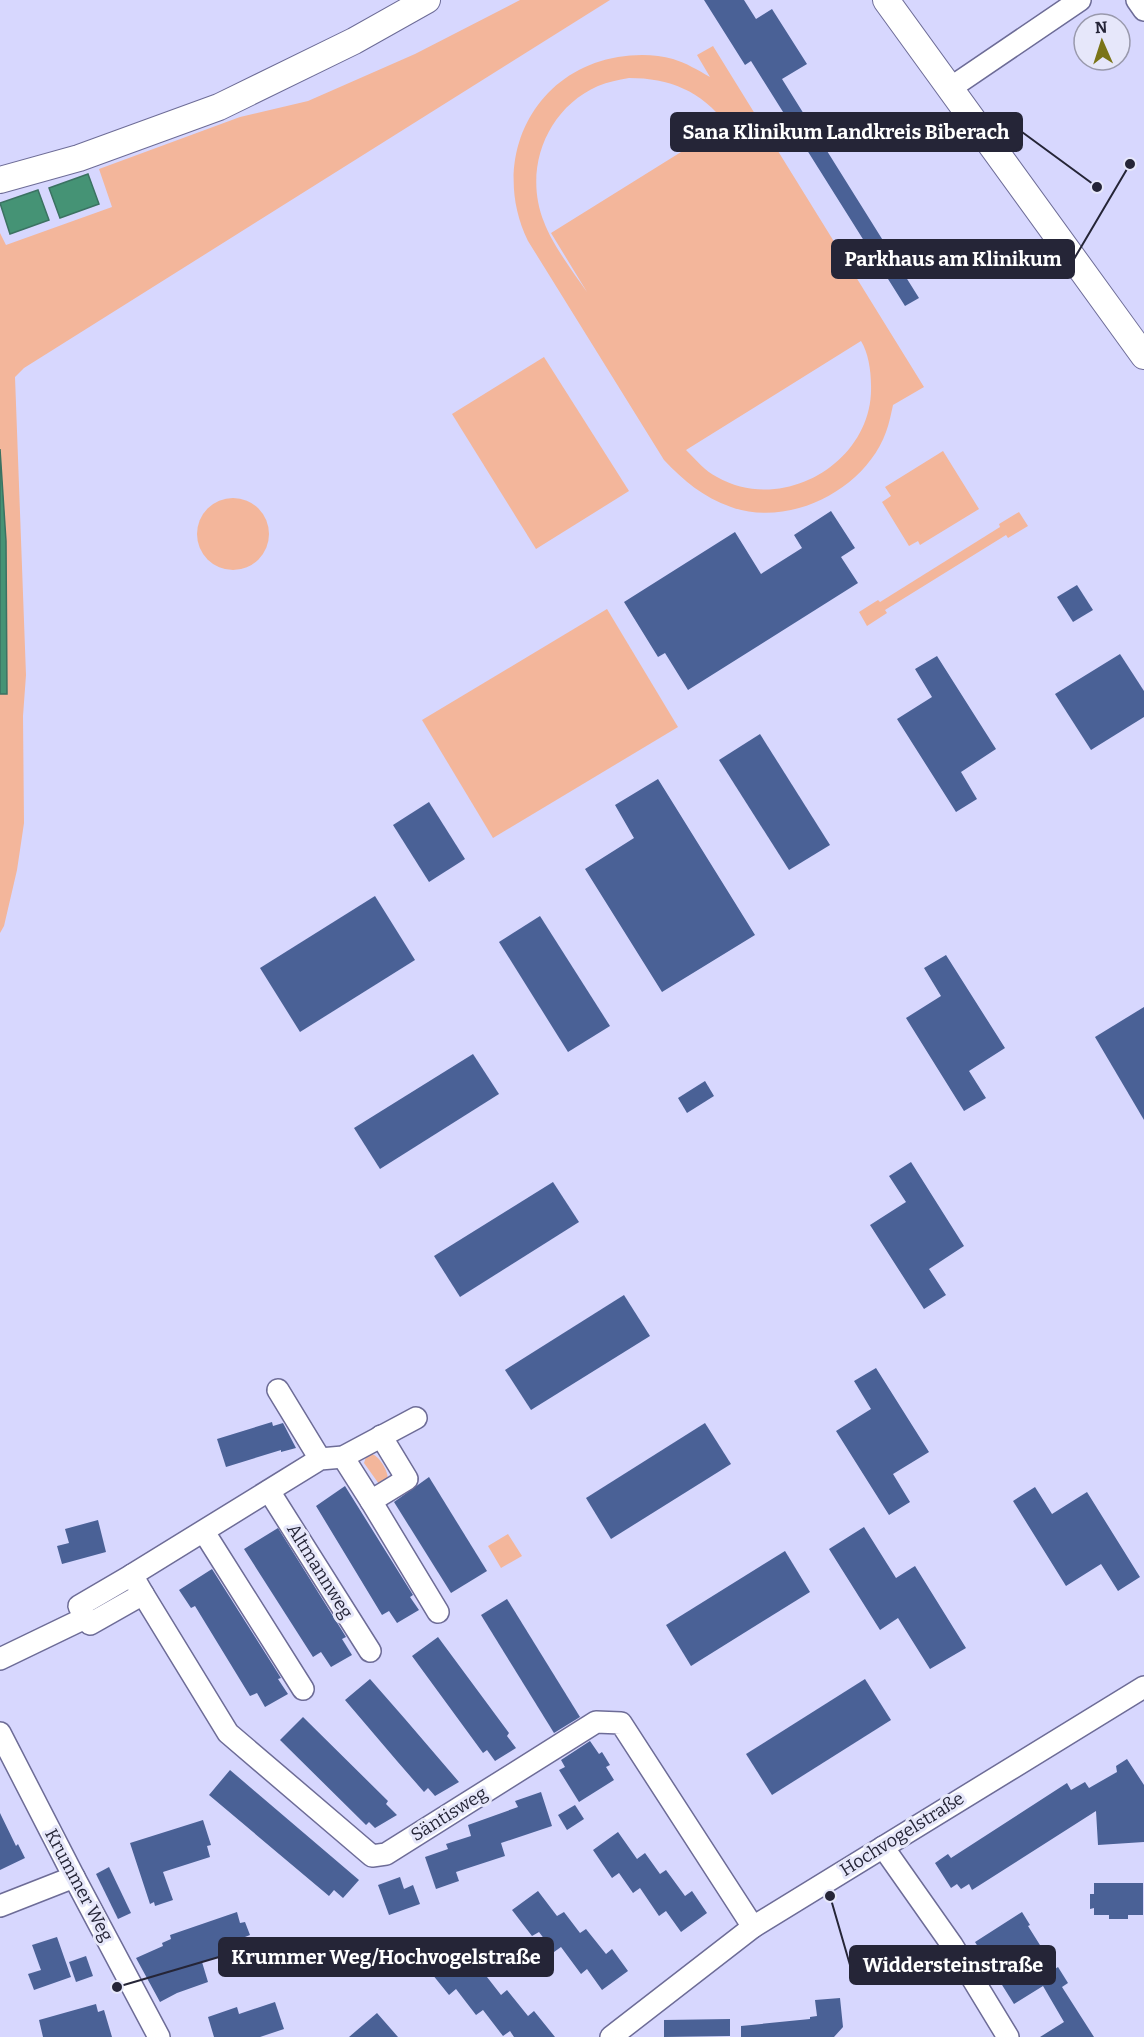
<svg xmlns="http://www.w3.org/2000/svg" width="1144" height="2037" font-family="Bitter,serif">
<rect width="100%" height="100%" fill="#d7d7fe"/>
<g fill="#f3b69b" fill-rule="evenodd">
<polygon points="520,0 610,0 24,368 15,377 26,675 23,716 24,823 17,870 4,926 0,933 0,233 6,245 112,207 99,169 240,117 308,101 415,54"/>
<path d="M713 46 924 387 893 405C891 414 889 424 886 432 865 490 789 528 731 507 703 497 684 481 664 460L528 241C490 163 530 72 618 57 636 54 656 54 673 59 686 63 698 70 710 77L697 55ZM629 78C669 78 702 91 726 124L551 233 587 292C573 272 552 244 544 222 523 170 546 109 598 86 608 82 618 80 629 78ZM861 341C868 352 871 370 871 385 874 461 784 515 717 477 705 471 696 460 686 450Z"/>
<polygon points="544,357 629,491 536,549 452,414"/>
<polygon points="943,451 979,509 920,545 918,541 909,546 882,502 891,496 885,487"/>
<circle cx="233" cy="534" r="36"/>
<polygon points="1019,512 1028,526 1008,538 1006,535 885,610 887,613 867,626 859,612 878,600 880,602 1000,527 999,524"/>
<polygon points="607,609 678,727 493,838 422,720"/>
<path d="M372 1454C380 1457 388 1471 388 1480L379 1484 364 1463 366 1457Z"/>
<polygon points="508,1534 522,1556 501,1568 488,1546"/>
</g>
<g fill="#459375" stroke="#3b7262" stroke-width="1.5">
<polygon points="88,174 99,204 60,218 49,188"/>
<polygon points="38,190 49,220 10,234 0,203"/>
<polygon points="0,449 6,541 7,694 0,694"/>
</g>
<g fill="#4a6196">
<polygon points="704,0 744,0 756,19 772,9 807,64 782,79 919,298 905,306 751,61 745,65"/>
<polygon points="831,511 855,548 841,557 858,583 688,690 665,653 658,657 624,602 735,532 761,574 802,548 794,535"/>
<polygon points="1077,585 1093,610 1073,622 1057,597"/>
<polygon points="1120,654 1144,691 1144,717 1091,750 1055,694"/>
<polygon points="937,656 996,749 961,772 977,799 956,812 897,719 932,697 915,669"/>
<polygon points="760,734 830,845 789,870 719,760"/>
<polygon points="658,779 755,935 662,992 585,869 634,838 615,805"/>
<polygon points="429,802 465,859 429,882 393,825"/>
<polygon points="375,896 415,960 300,1032 260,968"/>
<polygon points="540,916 610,1026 568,1052 499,942"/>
<polygon points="946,955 1005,1048 969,1071 986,1098 964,1111 906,1018 941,996 924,968"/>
<polygon points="1144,1007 1144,1120 1095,1037"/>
<polygon points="473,1054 499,1094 380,1169 354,1128"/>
<polygon points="705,1081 714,1096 687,1113 678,1098"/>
<polygon points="911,1162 964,1246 929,1269 946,1295 924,1309 870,1225 906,1202 889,1176"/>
<polygon points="553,1182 579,1222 460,1297 434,1256"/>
<polygon points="624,1295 650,1336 531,1410 505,1370"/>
<polygon points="876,1368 929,1452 893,1474 910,1502 889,1515 836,1431 871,1409 854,1381"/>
<polygon points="272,1422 273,1426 283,1423 296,1448 281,1452 281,1450 226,1467 217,1439"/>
<polygon points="705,1423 731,1464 611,1539 586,1498"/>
<polygon points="429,1477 487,1571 451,1593 394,1502"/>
<polygon points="345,1486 413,1595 410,1597 419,1610 397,1623 389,1611 382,1615 316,1506"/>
<polygon points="1035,1487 1052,1514 1087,1492 1140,1577 1118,1591 1101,1564 1066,1586 1013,1501"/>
<polygon points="98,1520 106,1552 62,1564 57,1546 69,1543 65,1529"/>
<polygon points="864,1527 896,1578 915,1566 966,1648 930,1669 898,1618 880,1630 829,1549"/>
<polygon points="278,1528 346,1637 342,1639 352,1655 331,1667 321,1652 313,1657 244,1549"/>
<polygon points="785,1551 810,1592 691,1666 666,1625"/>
<polygon points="212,1569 281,1678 278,1679 288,1694 265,1707 257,1693 250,1696 195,1606 191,1608 179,1590"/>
<polygon points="507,1599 580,1717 554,1733 481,1615"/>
<polygon points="438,1637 509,1733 507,1736 516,1748 495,1761 487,1750 483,1753 412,1656"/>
<polygon points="370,1679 405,1719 459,1782 435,1796 428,1788 424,1792 397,1761 345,1700"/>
<polygon points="865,1679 891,1720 772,1795 746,1754"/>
<polygon points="303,1717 388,1801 386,1804 397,1815 375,1828 369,1822 366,1825 280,1740"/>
<polygon points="590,1741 599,1754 602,1752 610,1765 606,1767 614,1780 579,1802 559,1770 565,1767 561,1760"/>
<polygon points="1127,1759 1144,1785 1144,1842 1098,1845 1096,1811 972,1890 969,1884 961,1889 957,1884 951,1888 935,1863 948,1854 951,1858 1067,1783 1071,1790 1085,1782 1089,1788 1117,1772 1116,1766"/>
<polygon points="230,1770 359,1880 343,1898 334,1890 329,1896 209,1795"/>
<polygon points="541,1792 552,1826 501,1843 505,1856 456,1872 459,1881 436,1889 425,1857 448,1849 446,1844 471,1836 468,1825 518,1807 515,1801"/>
<polygon points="575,1805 584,1819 567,1830 558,1815"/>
<polygon points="0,1813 16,1846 18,1844 25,1858 0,1870"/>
<polygon points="203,1820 211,1845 207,1846 210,1857 163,1872 173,1900 155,1906 154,1902 150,1904 130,1843"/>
<polygon points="618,1832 637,1859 645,1853 660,1874 666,1870 685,1896 692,1891 707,1913 681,1932 666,1911 659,1916 640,1888 633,1893 619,1873 612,1878 593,1850"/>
<polygon points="109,1867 131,1913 118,1919 96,1874"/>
<polygon points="400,1877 404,1889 413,1885 420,1904 389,1915 378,1885"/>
<polygon points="1094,1883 1143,1883 1143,1915 1128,1915 1128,1919 1109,1919 1109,1915 1094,1915 1094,1908 1090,1909 1090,1894 1094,1894"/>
<polygon points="538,1891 557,1916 564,1912 580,1933 586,1929 606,1954 612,1949 628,1971 602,1990 587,1969 581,1974 561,1947 554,1952 539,1932 532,1936 512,1910"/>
<polygon points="237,1912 240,1923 245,1922 250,1935 245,1937 249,1947 202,1962 208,1982 177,1993 160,2002 136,1958 163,1946 162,1943 171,1939 170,1935"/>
<polygon points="1022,1912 1030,1925 1028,1926 1055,1969 1058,1967 1068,1983 1062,1987 1094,2037 1040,2037 1064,2022 1043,1986 1014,2004 975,1942"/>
<polygon points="57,1937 71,1977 34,1990 28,1974 41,1970 32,1945"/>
<polygon points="454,1949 473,1974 480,1968 501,1995 507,1990 528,2016 534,2011 555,2037 514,2037 510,2031 503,2036 483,2010 476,2015 456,1989 449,1995 428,1969"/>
<polygon points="86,1956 93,1976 76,1982 69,1962"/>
<polygon points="840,1998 843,2027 834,2037 741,2037 741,2026 810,2019 810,2017 817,2016 815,2000"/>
<polygon points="275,2002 284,2029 260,2037 214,2037 208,2017 237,2007 239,2014"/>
<polygon points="96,2004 98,2012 104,2010 112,2037 43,2037 39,2020"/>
<polygon points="377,2013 398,2037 349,2037"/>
<polygon points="730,2019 730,2036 664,2037 664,2020"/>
</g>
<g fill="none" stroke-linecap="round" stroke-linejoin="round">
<defs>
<g id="minor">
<polyline points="1137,0 1144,10"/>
<polyline points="949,89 1080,0"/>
<polyline points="278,1390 320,1459"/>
<polyline points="343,1457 371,1501 407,1479 381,1436"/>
<polyline points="269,1491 370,1651"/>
<polyline points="371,1501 438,1612"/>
<polyline points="204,1532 303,1689"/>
<polyline points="143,1594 228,1733 372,1856 386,1854 596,1722 621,1723 753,1927"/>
<polyline points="85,1618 79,1606 132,1575"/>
<polyline points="0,1659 85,1618 90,1624 143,1594 132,1575 320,1459 343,1457 416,1418"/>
<polyline points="0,1733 74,1877 159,2037"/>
<polyline points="883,1847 952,1945 1008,2037"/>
<polyline points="0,1906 74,1877"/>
<polyline points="611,2037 753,1927 1144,1687"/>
</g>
<g id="major">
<polyline points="886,0 1144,356"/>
<polyline points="0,180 79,158 219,107 354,41 427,0"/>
</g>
</defs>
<use href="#minor" stroke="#6d6c97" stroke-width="24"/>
<use href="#major" stroke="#6d6c97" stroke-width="28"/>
<use href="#minor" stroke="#fff" stroke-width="21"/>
<use href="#major" stroke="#fff" stroke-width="26"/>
</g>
<g text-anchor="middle" stroke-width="6" stroke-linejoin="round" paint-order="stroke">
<g font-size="18" fill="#252537" stroke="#e6e7fa">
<text transform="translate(320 1571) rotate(58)" y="6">Altmannweg</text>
<text transform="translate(449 1814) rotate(-32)" y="6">Säntisweg</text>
<text transform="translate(902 1834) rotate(-32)" y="6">Hochvogelstraße</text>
<text transform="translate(79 1885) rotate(62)" y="6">Krummer Weg</text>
</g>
</g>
<path fill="none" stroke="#252537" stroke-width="2" d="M1097 187L1022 132M1130 164L1074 259M117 1987L219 1957M830 1896L850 1965"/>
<g fill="#252537" stroke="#e6e7fa" stroke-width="2">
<circle cx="1097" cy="187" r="6"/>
<circle cx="1130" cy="164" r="6"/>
<circle cx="117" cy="1987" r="6"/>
<circle cx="830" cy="1896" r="6"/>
</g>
<g fill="#252537" stroke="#252537" stroke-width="2">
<rect x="671" y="113" width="351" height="38" rx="6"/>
<rect x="832" y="240" width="242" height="38" rx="6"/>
<rect x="219" y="1938" width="334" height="38" rx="6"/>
<rect x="850" y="1946" width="205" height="38" rx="6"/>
</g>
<g font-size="20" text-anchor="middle" font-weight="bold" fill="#fff">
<text x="846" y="139">Sana Klinikum Landkreis Biberach</text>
<text x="953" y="266">Parkhaus am Klinikum</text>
<text x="386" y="1964">Krummer Weg/Hochvogelstraße</text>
<text x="953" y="1972">Widdersteinstraße</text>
</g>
<g transform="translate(1102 42) rotate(357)"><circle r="28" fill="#e6e7fa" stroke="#9999ac" stroke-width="1.5"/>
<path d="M0-4.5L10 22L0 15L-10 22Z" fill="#7a7417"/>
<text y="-9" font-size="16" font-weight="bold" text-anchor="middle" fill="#252537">N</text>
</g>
</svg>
